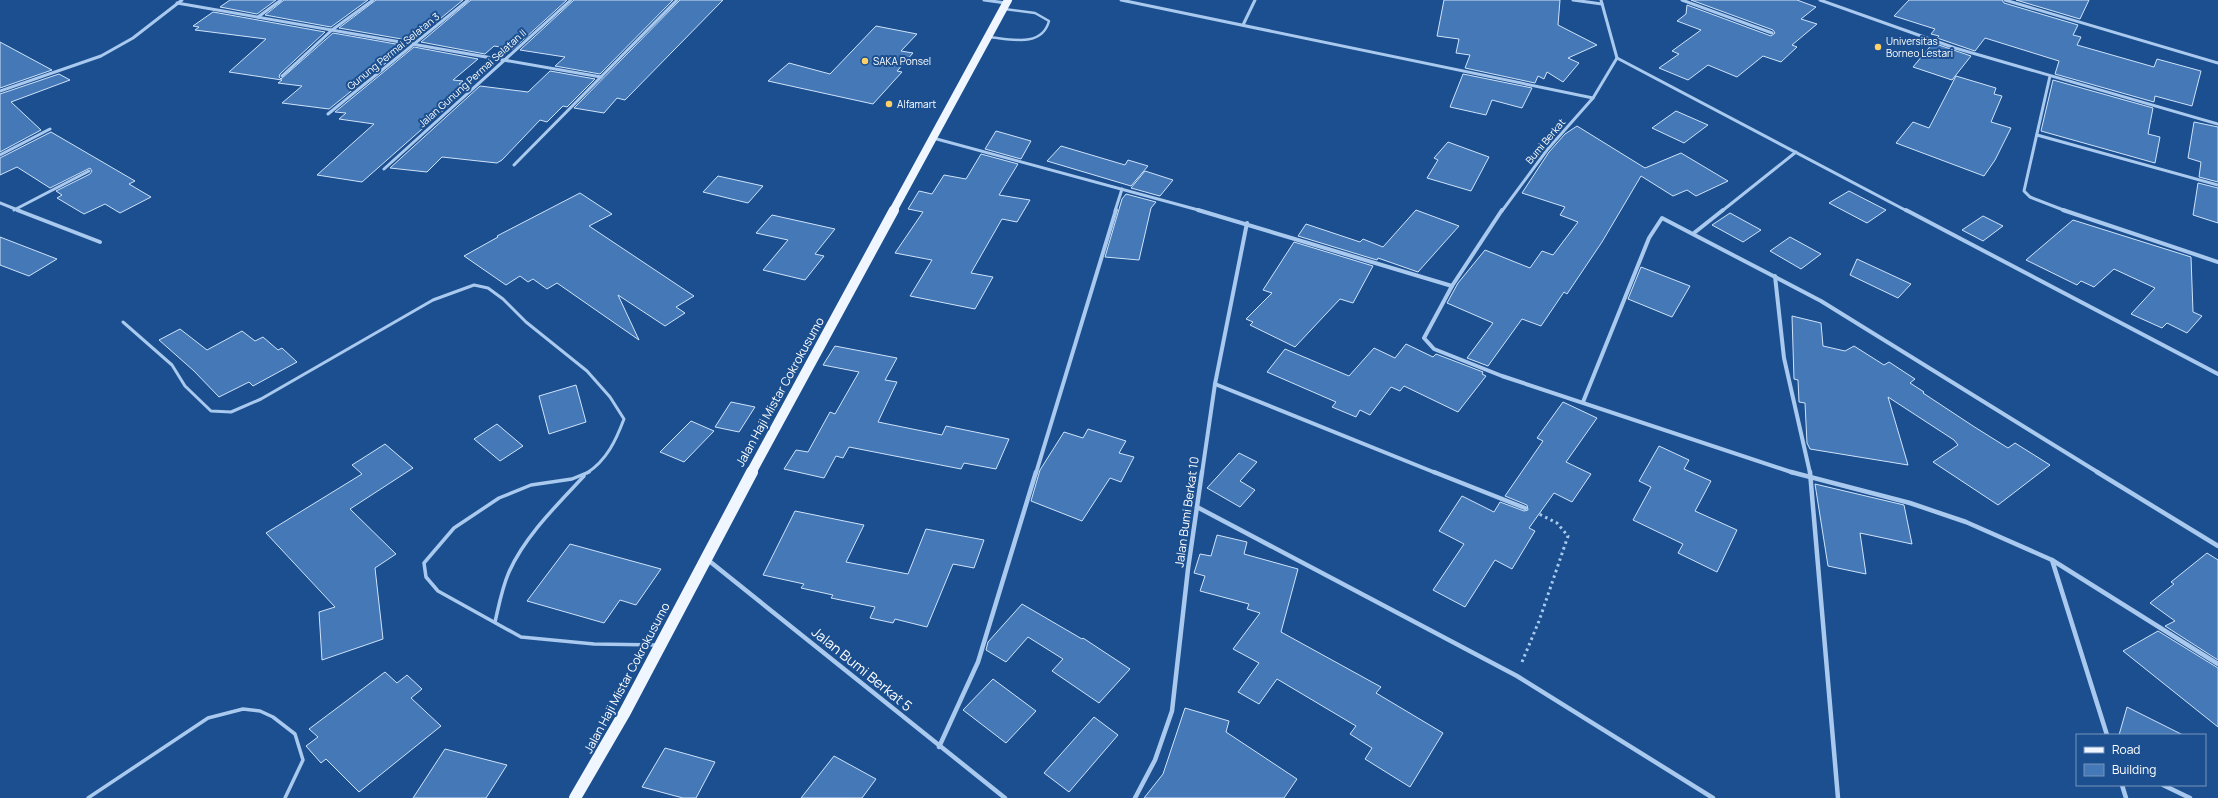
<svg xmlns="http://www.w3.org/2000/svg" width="2218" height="798" font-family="Manrope,sans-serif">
<rect width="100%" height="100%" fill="#1b4f8f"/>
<g fill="#4478b7" stroke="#cfe3fa">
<polygon points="230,0 276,0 257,14 220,7"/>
<polygon points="284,0 368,0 331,27 265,15"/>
<polygon points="376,0 463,0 413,41 339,28"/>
<polygon points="471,0 567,0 513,49 494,46 485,54 421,42"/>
<polygon points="574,0 673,0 600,74 555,66 565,57 520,50"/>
<polygon points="680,0 723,0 625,100 617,98 604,113 574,108"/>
<polygon points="1444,0 1560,0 1558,25 1597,45 1568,58 1579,63 1563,82 1547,72 1544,79 1538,76 1535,83 1465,68 1470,55 1456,53 1459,39 1437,36"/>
<polygon points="1691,0 1797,0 1816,7 1801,19 1817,24 1792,45 1797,47 1781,62 1763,56 1737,77 1708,65 1688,80 1659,68 1679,54 1672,51 1701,30 1677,21 1686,14 1687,5 1771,36 1775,33 1773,30"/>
<polygon points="1909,0 2002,0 2004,3 2078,25 2073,35 2081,37 2077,45 2154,67 2157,59 2201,71 2192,106 2155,96 2154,102 2055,74 2059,61 1985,38 1975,51 1937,38 1939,36 1931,34 1935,29 1894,16"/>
<polygon points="2016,0 2089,0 2080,19"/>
<polygon points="213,12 325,32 280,74 279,77 281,79 333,33 407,46 329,109 282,103 302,86 278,83 282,80 229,72 266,39 195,30 199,27 193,26"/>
<polygon points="876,26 917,34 901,51 913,53 897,71 902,72 873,104 768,81 789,63 830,74"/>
<polygon points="0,42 52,70 0,88"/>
<polygon points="1933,43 1971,56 1952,80 1913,67"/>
<polygon points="414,47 478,59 453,80 463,81 459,84 472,85 362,182 317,175 374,124 339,119 346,113 335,112"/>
<polygon points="550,71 595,79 567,107 563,106 547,122 540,120 502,160 497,163 442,157 427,172 390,168 480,86 528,92"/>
<polygon points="59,74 70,80 11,102 41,130 0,152 0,94"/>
<polygon points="1463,74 1532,88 1522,108 1492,100 1486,115 1450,107"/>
<polygon points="1956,76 1996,88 1994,94 2002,96 1991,122 2011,128 1995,160 1984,176 1896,143 1913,122 1929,128"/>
<polygon points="2053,80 2153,108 2148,134 2160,137 2155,163 2041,131"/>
<polygon points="1676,111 1708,125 1684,143 1652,128"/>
<polygon points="2194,122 2218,127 2218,182 2199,177 2201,162 2188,158"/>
<polygon points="1577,126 1645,168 1681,153 1728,181 1696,196 1687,190 1673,196 1641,176 1602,242 1567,294 1564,292 1541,326 1522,319 1488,366 1467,358 1493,323 1447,303 1458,283 1485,250 1530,268 1542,251 1553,255 1578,222 1560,215 1565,207 1522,193 1549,152 1565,134"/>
<polygon points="996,131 1031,141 1021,159 985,149"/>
<polygon points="51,132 135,181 129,184 151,197 120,213 105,204 84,214 57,198 62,195 56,191 90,174 92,171 90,168 50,188 17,167 0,175 0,158"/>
<polygon points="1448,142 1489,157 1471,191 1427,178 1438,160 1434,158"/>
<polygon points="1061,146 1125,165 1128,160 1148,166 1131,186 1047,161"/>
<polygon points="981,154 1018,164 999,195 1030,200 1017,222 1002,219 971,273 993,277 975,309 910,296 932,260 895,253 923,212 908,209 919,191 932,194 944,175 966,179"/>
<polygon points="1145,171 1173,180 1160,196 1131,188"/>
<polygon points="718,176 763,186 748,203 703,192"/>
<polygon points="2198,183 2218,188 2218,223 2193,215"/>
<polygon points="1849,191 1886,210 1867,223 1829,203"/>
<polygon points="580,193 612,214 589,226 694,296 676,307 685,313 665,326 618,295 639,340 557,283 547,289 533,279 528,282 520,276 506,285 464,256 498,237 497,236"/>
<polygon points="1126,194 1156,202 1151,208 1139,260 1105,257 1122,199"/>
<polygon points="1416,210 1459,226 1418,272 1378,258 1377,260 1298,236 1306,224 1360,242 1363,239 1383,247"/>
<polygon points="1730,213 1761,230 1743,242 1712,225"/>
<polygon points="772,215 835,229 815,254 824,256 805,280 763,270 788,240 756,233"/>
<polygon points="1983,216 2003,226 1983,241 1962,230"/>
<polygon points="2073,220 2191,257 2193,312 2202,316 2187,333 2167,323 2162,328 2131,314 2155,288 2114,269 2094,287 2081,281 2077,285 2026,260"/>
<polygon points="0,237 57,259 29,276 0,265"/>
<polygon points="1790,237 1821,254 1801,269 1770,251"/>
<polygon points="1294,242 1373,266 1353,303 1340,299 1295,347 1250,325 1253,322 1246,319 1272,293 1263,290"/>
<polygon points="1857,259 1911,284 1898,298 1850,275"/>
<polygon points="1641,267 1690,286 1672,317 1628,299"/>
<polygon points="1792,316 1821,323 1823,346 1845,351 1854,346 1884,365 1889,362 1915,379 1910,383 1924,392 1923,393 1973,426 2008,448 2015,443 2050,465 1998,505 1933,462 1958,445 1954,440 1888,397 1908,465 1810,449 1807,443 1805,403 1799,402 1798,380 1794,379"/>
<polygon points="180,329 207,350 242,331 255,341 263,337 278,350 282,348 297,362 253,386 249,382 219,397 194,371 159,340"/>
<polygon points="1406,344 1433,357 1436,354 1483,372 1482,374 1486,376 1458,412 1404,386 1400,391 1391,387 1370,415 1360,410 1356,417 1332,407 1336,402 1267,372 1285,349 1349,376 1374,348 1395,358"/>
<polygon points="835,346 897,358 885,380 897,382 878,422 942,435 946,426 1009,439 996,469 964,463 961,469 849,447 843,458 836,456 824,478 784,469 796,450 808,452 830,412 835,414 859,372 823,365"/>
<polygon points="576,385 586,422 549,434 539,396"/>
<polygon points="731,402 755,407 739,432 715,427"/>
<polygon points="1563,402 1597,418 1566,462 1591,474 1572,502 1554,493 1529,528 1535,531 1512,569 1495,560 1465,607 1433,590 1464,544 1439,531 1462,496 1494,512 1500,502 1524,511 1528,510 1527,505 1505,496 1543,441 1537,438"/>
<polygon points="691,421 714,431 684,462 660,452"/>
<polygon points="497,424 523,446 500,461 474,439"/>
<polygon points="1088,429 1126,441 1119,453 1134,457 1121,482 1110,478 1082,521 1031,501 1040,470 1064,432 1083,438"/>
<polygon points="385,444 413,468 350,509 396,554 375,568 383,639 322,660 319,612 335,607 266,533 362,474 352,465"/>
<polygon points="1659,446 1689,460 1684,469 1711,481 1695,511 1737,530 1717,572 1678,553 1683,544 1633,520 1651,487 1639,481"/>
<polygon points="1239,453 1257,462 1240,481 1255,490 1240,507 1207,488"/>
<polygon points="1815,484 1904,505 1912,544 1860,533 1866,574 1828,566"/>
<polygon points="795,511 864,525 846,562 908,574 926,529 984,540 974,568 953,564 927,627 895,619 893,623 870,618 875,607 831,598 833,595 801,588 804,584 763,575"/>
<polygon points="1217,535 1247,542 1244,554 1298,569 1281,632 1381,687 1376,693 1443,733 1410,787 1365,759 1372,748 1350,734 1356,726 1277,679 1259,704 1238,692 1259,663 1233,649 1260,613 1247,609 1249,604 1200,591 1205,576 1194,573 1200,554 1211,556"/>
<polygon points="570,544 661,569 636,605 620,600 604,623 527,601"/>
<polygon points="2207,553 2218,560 2218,660 2165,626 2175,621 2150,603 2174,584 2171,582"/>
<polygon points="1022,604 1082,639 1083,638 1130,669 1099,703 1052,671 1063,659 1028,637 1006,662 986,650 988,642"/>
<polygon points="2158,631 2218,668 2218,727 2123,651"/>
<polygon points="385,672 397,683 407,675 422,689 411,698 441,726 359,792 326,759 321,763 306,746 318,737 309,729"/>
<polygon points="993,679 1036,711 1006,743 963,710"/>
<polygon points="2127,707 2183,735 2119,735"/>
<polygon points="1185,708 1229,721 1226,732 1297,779 1284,798 1144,798 1163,774"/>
<polygon points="1094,717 1118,735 1069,792 1044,773"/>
<polygon points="665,748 715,762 696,798 683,798 642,787"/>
<polygon points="445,749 507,765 486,798 413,798"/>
<polygon points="834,756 876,779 862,798 801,798"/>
</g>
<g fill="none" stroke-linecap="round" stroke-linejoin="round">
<polyline stroke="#a9c9ee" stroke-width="3" stroke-dasharray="2.5 3.5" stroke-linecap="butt" points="1522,662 1539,621 1568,536 1557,523 1537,513"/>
<path stroke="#a9c9ee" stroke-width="2.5" d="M989 37C1010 39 1042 48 1049 21L1035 13 1004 9"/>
<path stroke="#a9c9ee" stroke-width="3" d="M123 322 172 365 185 386 211 411 231 412 261 399 433 300 474 285 488 288 503 299 526 322 587 371 610 397 624 419C616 440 607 460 587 473"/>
<g stroke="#a9c9ee" stroke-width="3.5">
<polyline points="589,472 572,479 531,485 499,498 454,528 424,563 426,577 438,591 521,637 594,644 657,645"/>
<path d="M495 622C499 605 502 588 509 572 525 536 557 505 584 476"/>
<polyline points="88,798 208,718 243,709 260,711 273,717 295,734 303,760 285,798"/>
</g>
<g stroke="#a9c9ee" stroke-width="3">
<polyline points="984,0 1006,3"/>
<polyline points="1121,0 1593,98"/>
<polyline points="1573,0 1602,4"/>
<polyline points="1682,0 1772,33"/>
<polyline points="1820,0 1955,48 2218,124"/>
<polyline points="2005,0 2218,63"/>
<polyline points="177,3 601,77"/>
<polyline points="258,17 281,0"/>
<polyline points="1243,25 1255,0"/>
<polyline points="1617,58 1907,211"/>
<polyline points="282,76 332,30 373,0"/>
<polyline points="2050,76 2024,191 2030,197 2066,211"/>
<polyline points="0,91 101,56 133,38 182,0"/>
<polyline points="328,114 468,0"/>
<polyline points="2037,135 2218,185"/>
<polyline points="933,138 1202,211"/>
<polyline points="0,155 50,129"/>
<polyline points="514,165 677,0"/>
<polyline points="384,169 571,0"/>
<polyline points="0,203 20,211"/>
<polyline points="14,210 89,171"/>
<polyline points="1115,211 1122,189"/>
<polyline points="1502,211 1547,150 1593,98 1617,58 1601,0"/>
<polyline points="1722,211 1796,152"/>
</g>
<g stroke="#a9c9ee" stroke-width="4">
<polyline points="17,210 100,242"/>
<polyline points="1198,210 1452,286"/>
<polyline points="1502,210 1452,286 1424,338 1434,349 1502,376 1794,473"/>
<polyline points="1906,210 2218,374"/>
<polyline points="2063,210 2218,262"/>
<polyline points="1694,233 1723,210"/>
<polyline points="1775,276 1784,358 1810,473"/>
<polyline points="1215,384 1436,473"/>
<polyline points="1583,402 1649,238 1662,218 1821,301 2099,473"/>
<polyline points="1036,473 1116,210"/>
<polyline points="1202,473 1215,384 1247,223"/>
</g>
<g stroke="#a9c9ee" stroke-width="4.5">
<polyline points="1434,472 1525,508"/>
<polyline points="1791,472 1910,503 1966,522 2052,560 2218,664"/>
<polyline points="1810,472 1838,798"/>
<polyline points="2097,472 2218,546"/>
<polyline points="1197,507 1517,676 1713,798"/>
<polyline points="708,560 1005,798"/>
<polyline points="2052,560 2107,735"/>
<polyline points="939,747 978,662 1036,472"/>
<polyline points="2122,785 2126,798"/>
<polyline points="2163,785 2190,798"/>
<polyline points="1135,798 1155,760 1172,711 1188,569 1202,472"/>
</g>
<polyline stroke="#f0f6ff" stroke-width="8" points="893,211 1008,0"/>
<polyline stroke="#f0f6ff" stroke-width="10" points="751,473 894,210"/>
<polyline stroke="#f0f6ff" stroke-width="12" points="575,798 625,712 752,472"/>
</g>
<g fill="#ffd166" stroke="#1b4f8f" stroke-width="1.5">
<circle cx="1878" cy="47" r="4"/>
<circle cx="865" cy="61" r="4"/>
<circle cx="889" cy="104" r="4"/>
</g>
<g text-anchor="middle" stroke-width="4" stroke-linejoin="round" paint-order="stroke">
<g font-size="10" fill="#fff" stroke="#1b4f8f" text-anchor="start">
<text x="1886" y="45">Universitas<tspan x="1886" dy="12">Borneo Lestari</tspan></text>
<text x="873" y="65">SAKA Ponsel</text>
<text x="897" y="108">Alfamart</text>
</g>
<g font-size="10" fill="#fff" stroke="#1b4f8f">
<text transform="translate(393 51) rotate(-39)" y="4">Gunung Permai Selatan 3</text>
<text transform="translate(472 78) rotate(-42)" y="4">Jalan Gunung Permai Selatan II</text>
<text transform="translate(1545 141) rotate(-50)" y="4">Bumi Berkat</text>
</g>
<g font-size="12" fill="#fff" stroke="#1b4f8f">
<text transform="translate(780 392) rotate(-61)" y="4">Jalan Haji Mistar Cokrokusumo</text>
<text transform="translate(1187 512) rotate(-82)" y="4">Jalan Bumi Berkat 10</text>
<text transform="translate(627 678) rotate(-62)" y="4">Jalan Haji Mistar Cokrokusumo</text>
</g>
<g font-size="14" fill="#fff" stroke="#1b4f8f">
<text transform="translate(862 669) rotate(39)" y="5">Jalan Bumi Berkat 5</text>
</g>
</g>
<rect x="2076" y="734" width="130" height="52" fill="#1b4f8f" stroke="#7695bc"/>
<rect x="2084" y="747" width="20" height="6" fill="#f0f6ff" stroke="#7695bc"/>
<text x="2112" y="754" font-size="12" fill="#ffffff">Road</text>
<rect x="2084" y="764" width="20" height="12" fill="#4478b7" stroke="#7695bc"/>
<text x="2112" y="774" font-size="12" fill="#ffffff">Building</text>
</svg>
